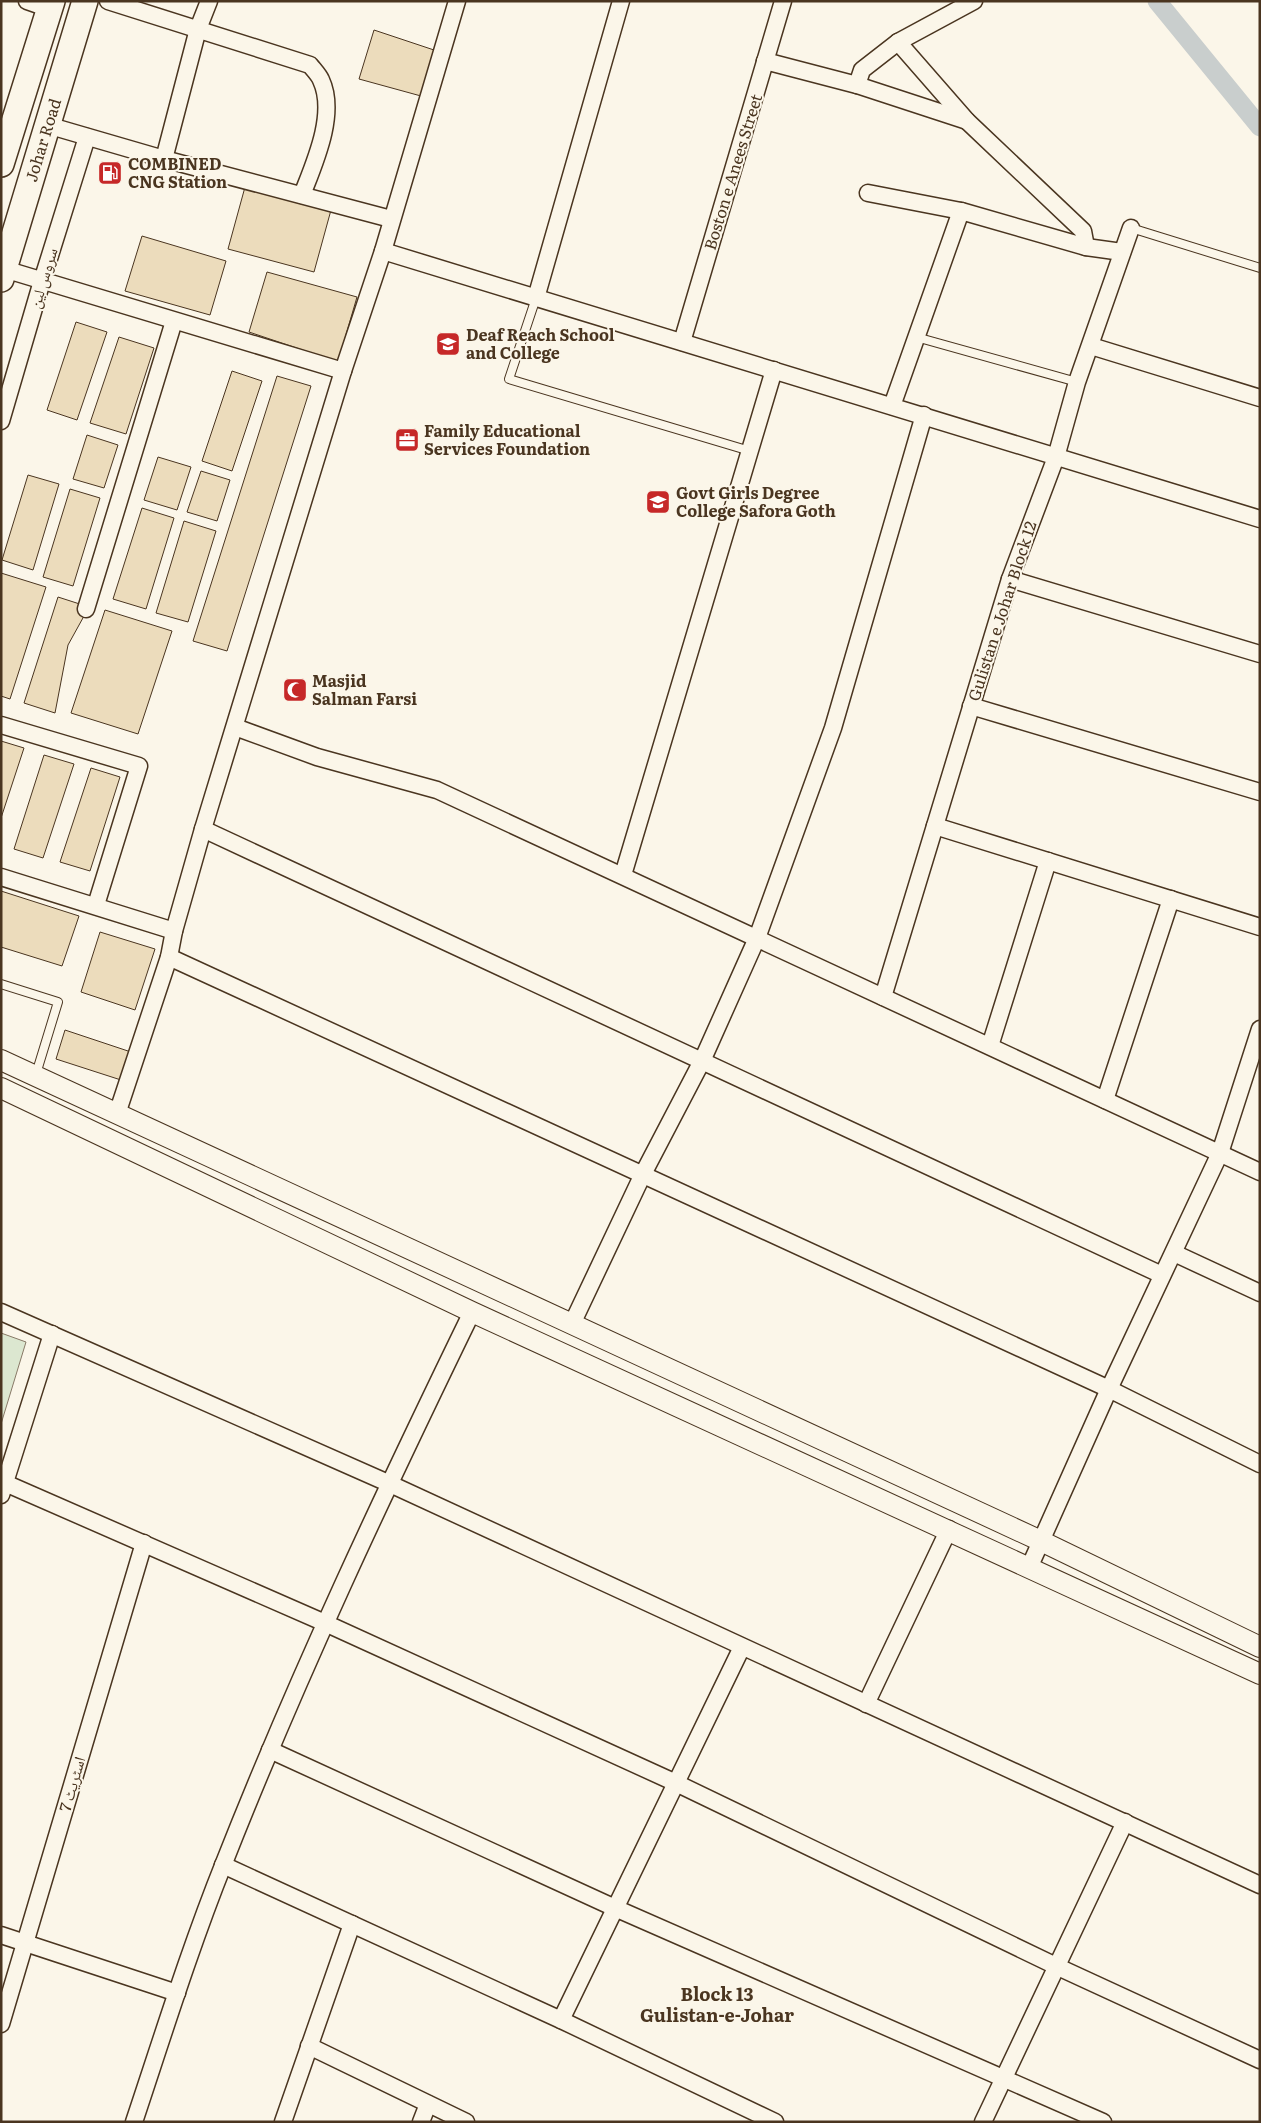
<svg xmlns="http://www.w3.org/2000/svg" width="1261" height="2123" font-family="Literata,'Noto Naskh Arabic',serif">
<rect width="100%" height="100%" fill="#fbf6e9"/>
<polygon fill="#dce7d0" stroke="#887966" points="1,1333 26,1342 1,1424"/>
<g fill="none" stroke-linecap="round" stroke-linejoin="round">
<polyline stroke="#c9cecd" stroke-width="19" points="1157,1 1260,127"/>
</g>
<g fill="#ecdcbc" stroke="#4a3520">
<polygon points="374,30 437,51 421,96 359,79"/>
<polygon points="245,187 331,210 314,272 228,249"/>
<polygon points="142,236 226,261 210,315 125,291"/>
<polygon points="267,272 357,297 338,362 249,332"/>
<polygon points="76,322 107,332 77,420 47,410"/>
<polygon points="119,337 154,348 126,434 90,423"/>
<polygon points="232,371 262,381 232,471 202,461"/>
<polygon points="277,376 311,386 227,651 193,641"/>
<polygon points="87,435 118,445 104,488 73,479"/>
<polygon points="158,457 191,467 177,510 144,500"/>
<polygon points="201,471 230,480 217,521 187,512"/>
<polygon points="28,475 59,484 33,570 2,560"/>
<polygon points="70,489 100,498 73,586 43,577"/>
<polygon points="142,508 174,518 146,609 113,599"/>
<polygon points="184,521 216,531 188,622 156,613"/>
<polygon points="1,573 46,587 10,699 1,696"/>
<polygon points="58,597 89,607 68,645 55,713 24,703"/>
<polygon points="105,610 172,631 138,734 71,713"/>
<polygon points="1,741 24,748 1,818"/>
<polygon points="44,755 74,764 43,858 14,849"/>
<polygon points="91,768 120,777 90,871 60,862"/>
<polygon points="1,891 79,916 62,966 1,947"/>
<polygon points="100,932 155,949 135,1010 81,992"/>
<polygon points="65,1030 131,1052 121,1080 56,1059"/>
</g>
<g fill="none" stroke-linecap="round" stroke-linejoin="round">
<defs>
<g id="service">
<polyline points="1131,228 1260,268"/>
<polyline points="536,298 509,379 750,451"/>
<polyline points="916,337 1077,382"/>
<polyline points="1,984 58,1002 36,1074"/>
</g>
<g id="minor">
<polyline points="27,1 50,9"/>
<path d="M108 1 310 65C313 69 319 75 321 80 337 114 314 164 302 195"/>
<polyline points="898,42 967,121 1083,231 1086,247"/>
<polyline points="765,61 857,85 967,121"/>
<polyline points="857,85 862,70 898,42 974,1"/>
<polyline points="47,125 164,159 391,219"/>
<polyline points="164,159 198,29 209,1"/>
<polyline points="868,193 961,211 1086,247 1122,252"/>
<polyline points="383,251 1260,519"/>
<polyline points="4,269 343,371"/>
<polyline points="536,298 621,1"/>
<polyline points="682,342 783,1"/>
<polyline points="1091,346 1260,398"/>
<polyline points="892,406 961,211"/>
<polyline points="1,421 42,281 87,137"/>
<polyline points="1010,579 1260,654"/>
<polyline points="86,609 174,321"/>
<polyline points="971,706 1260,792"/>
<polyline points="1,725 139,766 96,905"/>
<polyline points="235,727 317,757 437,790 1260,1172"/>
<polyline points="935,826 1260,927"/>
<polyline points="203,829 1162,1275"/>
<polyline points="623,875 774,370"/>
<polyline points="1,877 174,931"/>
<polyline points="169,957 1109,1389 1260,1464"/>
<polyline points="883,997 1010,579 1056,457 1077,382 1131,228"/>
<polyline points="990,1046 1048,861"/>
<polyline points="1105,1100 1171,899"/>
<polyline points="117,1114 169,957 174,931 203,829 343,371 383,251 457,1"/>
<polyline points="1174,1253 1260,1293"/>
<polyline points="1,1312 388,1483 1260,1885"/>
<polyline points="572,1324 643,1174 702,1061 757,938 833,728 924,415"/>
<polyline points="5,1483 325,1623 676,1783 1058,1967 1260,2060"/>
<polyline points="1,1495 52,1334"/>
<polyline points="1029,1568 1109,1389 1220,1153 1260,1029"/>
<polyline points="866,1704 949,1529"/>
<polyline points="270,1750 615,1908 1103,2122"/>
<polyline points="223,1865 561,2020 775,2122"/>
<polyline points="1,1935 177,1993"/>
<polyline points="561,2020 742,1647"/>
<polyline points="1,2024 144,1543"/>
<polyline points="309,2046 466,2122"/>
<path d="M134 2122C163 2035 190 1948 224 1863 298 1675 384 1493 472 1312"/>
<polyline points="283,2122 352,1924"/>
<polyline points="421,2122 428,2104"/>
<polyline points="983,2122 1125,1822"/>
</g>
<g id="tertiary">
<polyline points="1,1060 1041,1541 1260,1647"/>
<polyline points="1,1088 472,1312 1260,1674"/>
</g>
<g id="primary">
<polyline points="1,164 52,1"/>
<polyline points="1,279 85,1"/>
</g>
</defs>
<use href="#service" stroke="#4a3520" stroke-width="10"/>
<use href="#minor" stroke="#4a3520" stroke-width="19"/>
<use href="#tertiary" stroke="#4a3520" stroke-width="22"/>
<use href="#primary" stroke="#4a3520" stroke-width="28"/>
<use href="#service" stroke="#fbf6e9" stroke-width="8"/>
<use href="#minor" stroke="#fbf6e9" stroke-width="16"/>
<use href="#tertiary" stroke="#fbf6e9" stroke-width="20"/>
<use href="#primary" stroke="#fbf6e9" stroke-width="25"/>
</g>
<defs>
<symbol id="fuel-square" viewBox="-11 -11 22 22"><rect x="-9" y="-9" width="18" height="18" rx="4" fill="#c62828" stroke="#fbf6e9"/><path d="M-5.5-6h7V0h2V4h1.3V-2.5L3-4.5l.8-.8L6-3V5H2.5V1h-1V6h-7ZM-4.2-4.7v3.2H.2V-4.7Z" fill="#fff"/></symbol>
<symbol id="university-square" viewBox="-11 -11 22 22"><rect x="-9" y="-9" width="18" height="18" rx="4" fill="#c62828" stroke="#fbf6e9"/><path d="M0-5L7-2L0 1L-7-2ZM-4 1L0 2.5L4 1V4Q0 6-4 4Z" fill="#fff"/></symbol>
<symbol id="office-square" viewBox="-11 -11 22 22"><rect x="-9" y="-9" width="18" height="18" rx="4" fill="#c62828" stroke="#fbf6e9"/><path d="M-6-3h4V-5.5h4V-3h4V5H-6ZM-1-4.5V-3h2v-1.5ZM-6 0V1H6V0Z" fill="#fff"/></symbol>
<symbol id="mosque-square" viewBox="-11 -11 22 22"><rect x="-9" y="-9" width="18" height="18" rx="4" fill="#c62828" stroke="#fbf6e9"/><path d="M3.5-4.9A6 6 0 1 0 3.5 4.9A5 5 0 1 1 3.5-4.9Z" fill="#fff"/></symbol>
</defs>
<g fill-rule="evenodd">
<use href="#fuel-square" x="96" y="159" width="28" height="28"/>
<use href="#university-square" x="434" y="330" width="28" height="28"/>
<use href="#office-square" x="393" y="426" width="28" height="28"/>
<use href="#university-square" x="644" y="488" width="28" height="28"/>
<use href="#mosque-square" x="281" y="676" width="28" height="28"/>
</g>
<g text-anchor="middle" stroke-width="4" stroke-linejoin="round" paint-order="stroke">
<g font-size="16" fill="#4a3520" stroke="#fbf6e9">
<text transform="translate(43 140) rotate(-73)" y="6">Johar Road</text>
<text transform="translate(733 172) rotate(-73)" y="6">Boston e Anees Street</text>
<text transform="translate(43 278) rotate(-73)" y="6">سروس لین</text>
<text transform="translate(1002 611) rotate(-72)" y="6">Gulistan e Johar Block 12</text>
<text transform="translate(72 1784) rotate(-74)" y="6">اسٹریٹ 7</text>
</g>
<g font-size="16" font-weight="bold" fill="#4a3520" stroke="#fbf6e9" text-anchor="start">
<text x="128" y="170">COMBINED<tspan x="128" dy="18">CNG Station</tspan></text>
<text x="466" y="341">Deaf Reach School<tspan x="466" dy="18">and College</tspan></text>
<text x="424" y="437">Family Educational<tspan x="424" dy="18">Services Foundation</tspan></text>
<text x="676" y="499">Govt Girls Degree<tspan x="676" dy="18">College Safora Goth</tspan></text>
<text x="312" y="687">Masjid<tspan x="312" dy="18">Salman Farsi</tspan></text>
</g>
<g font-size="18" font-weight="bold" fill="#4a3520" stroke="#fbf6e9">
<text x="717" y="2001">Block 13<tspan x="717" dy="21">Gulistan-e-Johar</tspan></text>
</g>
</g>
<rect width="1261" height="2123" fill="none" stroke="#4a3520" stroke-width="5"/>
</svg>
